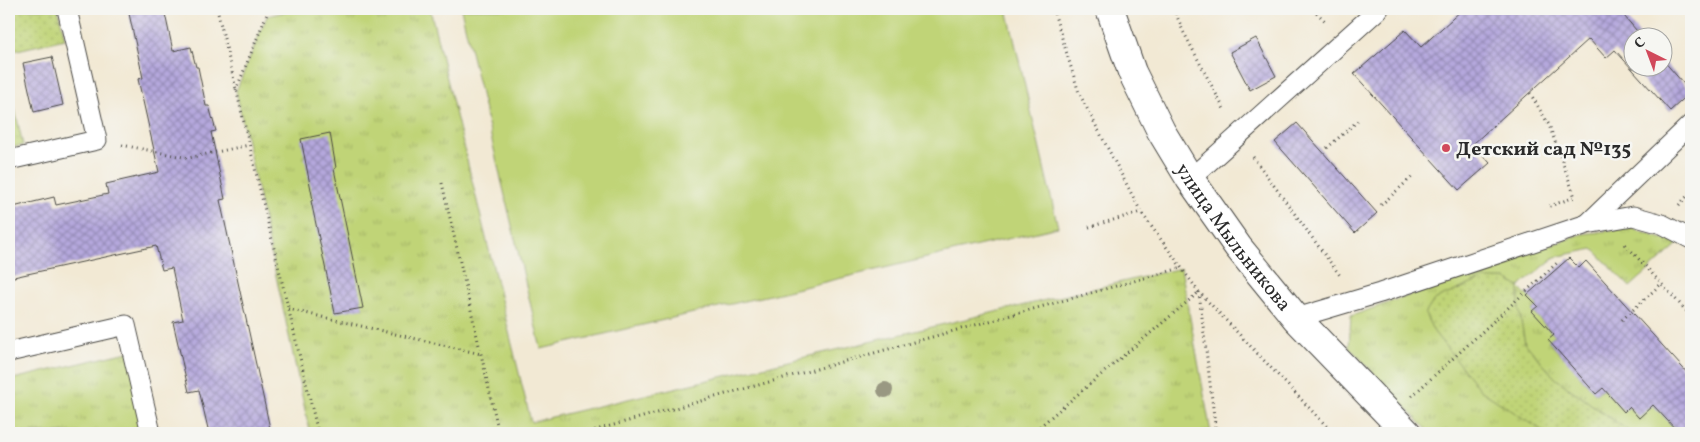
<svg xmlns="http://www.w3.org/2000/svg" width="1700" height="442" font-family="Vollkorn,serif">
<defs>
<pattern id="grass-tufts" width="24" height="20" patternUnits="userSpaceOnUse" patternTransform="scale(1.25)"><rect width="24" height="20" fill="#c0d477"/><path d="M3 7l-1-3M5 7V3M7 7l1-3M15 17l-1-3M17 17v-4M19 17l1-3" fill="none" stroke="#a5b667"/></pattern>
<pattern id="park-dots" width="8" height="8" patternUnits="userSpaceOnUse" patternTransform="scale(1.25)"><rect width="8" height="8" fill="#c0d477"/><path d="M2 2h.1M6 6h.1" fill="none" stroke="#a5b667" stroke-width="1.8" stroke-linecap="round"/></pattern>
<pattern id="building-cross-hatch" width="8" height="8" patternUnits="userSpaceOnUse" patternTransform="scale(1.25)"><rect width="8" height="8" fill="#b5a8dd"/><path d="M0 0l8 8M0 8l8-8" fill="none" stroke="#9389b3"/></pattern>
</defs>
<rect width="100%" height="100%" fill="#f6f6f2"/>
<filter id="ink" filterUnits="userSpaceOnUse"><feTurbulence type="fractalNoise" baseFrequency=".02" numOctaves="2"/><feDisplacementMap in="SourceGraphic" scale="10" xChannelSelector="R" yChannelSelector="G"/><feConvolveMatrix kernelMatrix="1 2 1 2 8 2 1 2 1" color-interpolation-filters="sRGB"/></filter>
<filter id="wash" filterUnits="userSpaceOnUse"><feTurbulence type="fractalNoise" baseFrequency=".0096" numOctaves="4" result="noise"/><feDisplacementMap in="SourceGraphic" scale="20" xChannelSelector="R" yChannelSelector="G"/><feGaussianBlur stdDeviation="1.12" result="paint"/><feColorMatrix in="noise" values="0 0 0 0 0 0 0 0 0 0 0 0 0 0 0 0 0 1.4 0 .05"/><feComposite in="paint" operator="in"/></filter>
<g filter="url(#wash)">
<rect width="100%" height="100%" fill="#f2e9d4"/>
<g fill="url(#grass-tufts)" stroke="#768051">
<polygon points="297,9 430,9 531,422 1181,268 1211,433 310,433 236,91 267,16"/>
<polygon points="1630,228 1678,244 1630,287 1593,249 1555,257 1519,287 1538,306 1532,311 1554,335 1548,341 1562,356 1568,351 1585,369 1579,375 1596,394 1603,388 1624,411 1629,407 1659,400 1662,414 1679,433 1430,433 1349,347 1351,316 1582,234"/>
<polygon points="132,351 151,433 9,433 9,380"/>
</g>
<g fill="url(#park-dots)" stroke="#768051">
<polygon points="9,9 58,9 65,39 9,52"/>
<polygon points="9,83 23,145 9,148"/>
<polygon points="1483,279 1506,279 1519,287 1519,310 1525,343 1555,378 1631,433 1546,433 1480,390 1434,332 1425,314 1434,300"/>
</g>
<polygon fill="#c0d477" stroke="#768051" points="461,9 1007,9 1058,227 541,349"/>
<g id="blocks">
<g fill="url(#building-cross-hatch)">
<polygon points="128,9 164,9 173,51 191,47 196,67 198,67 206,106 209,106 216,131 211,132 225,199 220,200 271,433 209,433 199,390 189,392 173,322 183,320 172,268 162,270 156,246 9,278 9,208 54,197 56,205 108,194 106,184 159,172 138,79 143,78"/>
<polygon points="1463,9 1618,9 1643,38 1632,38 1632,68 1662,68 1662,59 1691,92 1670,111 1615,50 1606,58 1589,39 1473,144 1490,163 1459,190 1354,74 1405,30 1421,47"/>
<polygon points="1256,38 1276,76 1250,90 1230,52"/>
<polygon points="52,57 63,105 34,112 23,63"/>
<polygon points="1297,123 1377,213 1355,233 1275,142"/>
<polygon points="330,133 336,168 334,169 363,308 335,313 311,201 313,200 301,139"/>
<polygon points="1569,258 1579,268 1586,261 1691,377 1691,433 1679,433 1653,405 1639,418 1629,407 1624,412 1603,388 1596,394 1548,340 1554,335 1532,311 1538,306 1527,295"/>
</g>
</g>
</g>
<g filter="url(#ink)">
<use href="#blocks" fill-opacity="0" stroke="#494844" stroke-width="1"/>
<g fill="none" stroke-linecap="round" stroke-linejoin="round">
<defs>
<g id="lane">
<polyline points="9,160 97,140 67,9"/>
<polyline points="1190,179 1379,9"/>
<polyline points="1587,224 1691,124"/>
<polyline points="1296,318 1380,293 1587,224 1633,216 1662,224 1691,239"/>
<polyline points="9,352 126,325 151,433"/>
</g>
<g id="street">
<path id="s1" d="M1110 9 1132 72 1161 131 1190 179 1238 247 1296 318 1407 433"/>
</g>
</defs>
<use href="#lane" stroke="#494844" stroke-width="21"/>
<use href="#street" stroke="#494844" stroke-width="30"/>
<g stroke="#494844" stroke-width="3" stroke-dasharray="1 4" stroke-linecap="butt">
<polyline points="217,9 318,433"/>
<polyline points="1053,9 1079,93 1141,212 1199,292 1333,433"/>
<polyline points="1174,9 1183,31 1225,111"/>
<polyline points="1313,9 1326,22"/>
<polyline points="236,90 269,9"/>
<polyline points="1530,93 1549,125 1575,197 1547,207"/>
<polyline points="122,145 188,158 249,145"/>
<polyline points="1327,148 1360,119"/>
<polyline points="1253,157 1341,277"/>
<polyline points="442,183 499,433"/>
<polyline points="1381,205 1412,177"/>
<polyline points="1679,205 1691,192"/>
<polyline points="1089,227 1141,212"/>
<polyline points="1625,244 1691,316"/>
<polyline points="1199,292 1216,433"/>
<polyline points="288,309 481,354"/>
<polyline points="1622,320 1661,284"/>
<polyline points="1412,396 1557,263"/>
<polyline points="585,433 1181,268"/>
<polyline points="1032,433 1199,292"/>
</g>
<use href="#lane" stroke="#fff" stroke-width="19"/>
<use href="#street" stroke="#fff" stroke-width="28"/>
</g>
<circle fill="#999882" cx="885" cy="390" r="8"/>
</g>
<circle fill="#d1495b" stroke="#f6f6f2" stroke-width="2" cx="1446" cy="148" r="5"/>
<g text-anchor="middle" stroke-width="5" stroke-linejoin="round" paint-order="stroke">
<g font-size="20" font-weight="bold" fill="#2b2b2b" stroke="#f6f6f2" text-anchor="start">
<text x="1456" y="155">Детский сад №135</text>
</g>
<g font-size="20" fill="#2b2b2b" stroke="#f6f6f2">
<text dy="7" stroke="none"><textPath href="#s1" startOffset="261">улица Мыльникова</textPath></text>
</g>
</g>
<rect width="1700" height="442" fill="none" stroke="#f6f6f2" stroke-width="30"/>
<g transform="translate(1648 52) rotate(318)"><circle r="24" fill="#f6f6f2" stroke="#a5a5a2"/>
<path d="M0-4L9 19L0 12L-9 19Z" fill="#d1495b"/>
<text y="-8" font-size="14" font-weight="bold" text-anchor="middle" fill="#2b2b2b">С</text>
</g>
</svg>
